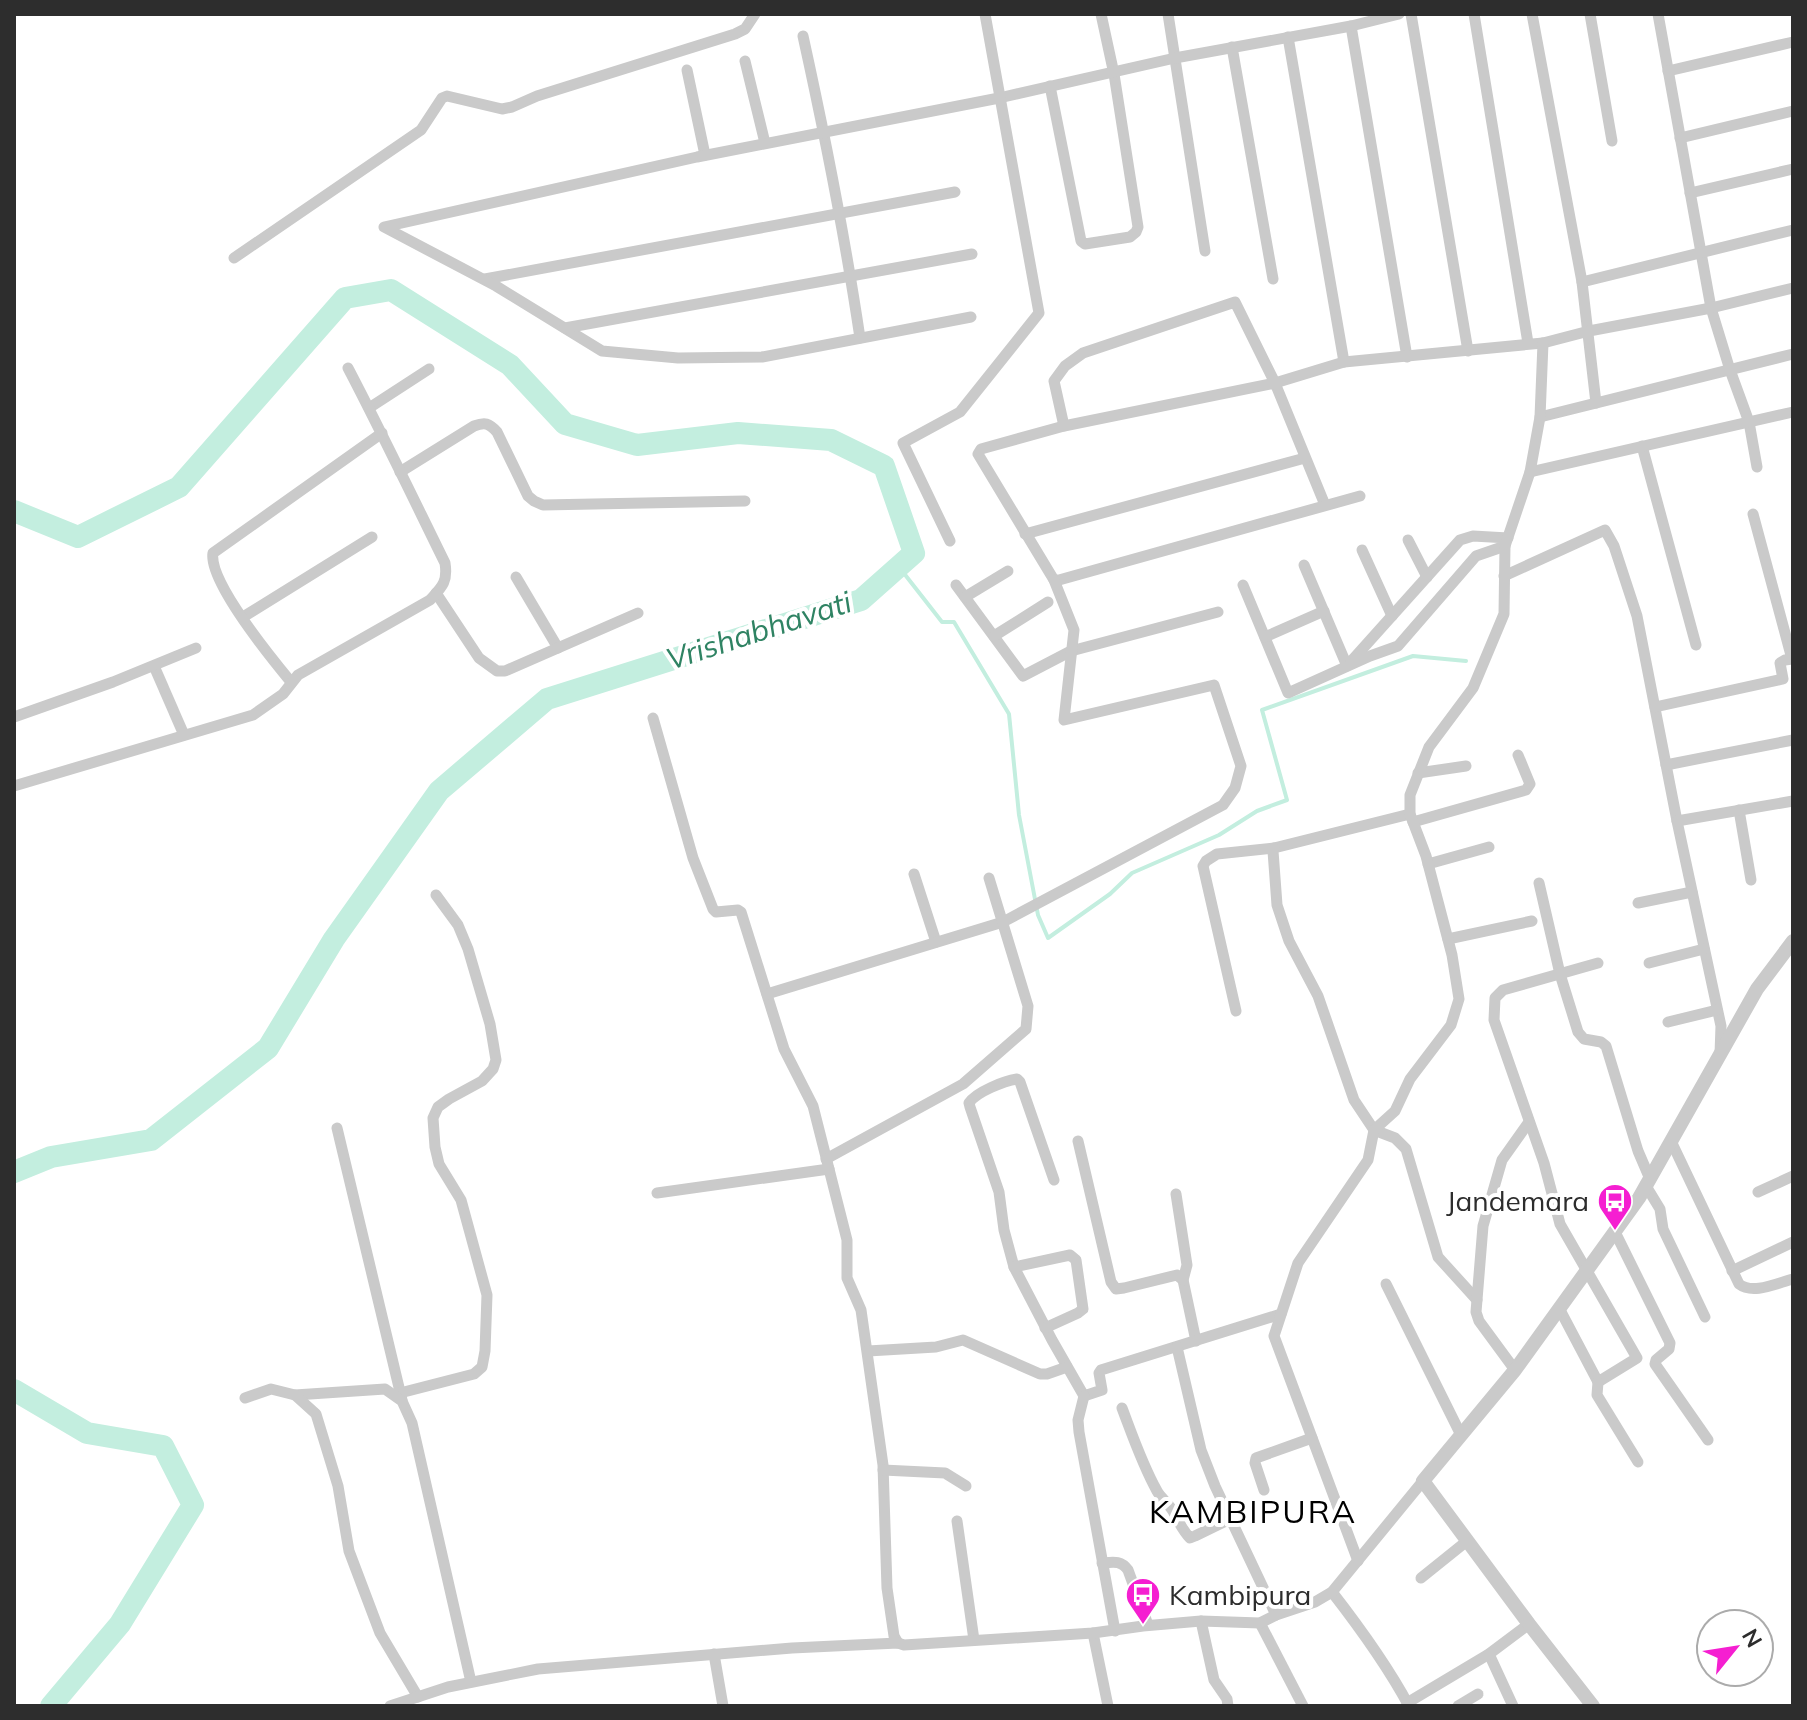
<svg xmlns="http://www.w3.org/2000/svg" width="1807" height="1720" font-family="Mulish,sans-serif">
<rect width="100%" height="100%" fill="#fff"/>
<g fill="none" stroke-linecap="round" stroke-linejoin="round">
<polyline stroke="#c3eedf" stroke-width="4" points="899,567 942,622 954,622 1009,714 1019,815 1038,915 1048,938 1110,894 1132,873 1219,835 1257,811 1287,800 1262,710 1413,656 1466,661"/>
<g stroke="#c3eedf" stroke-width="22">
<polyline points="14,511 78,537 179,487 345,298 391,290 510,365 565,424 637,445 738,433 831,440 884,466 914,553 861,600 547,699 439,791 334,939 268,1048 151,1140 51,1157 14,1172"/>
<polyline points="14,1390 87,1433 163,1446 193,1505 120,1624 51,1706"/>
</g>
<g stroke="#cacaca" stroke-width="11">
<polyline points="1168,14 1205,251"/>
<polyline points="1411,14 1468,351"/>
<polyline points="1474,14 1528,343"/>
<polyline points="1532,14 1582,282 1596,403"/>
<polyline points="1590,14 1612,141"/>
<polyline points="1658,14 1711,308 1730,370 1749,422 1757,467"/>
<polyline points="1351,26 1407,357"/>
<path d="M803 36C825 136 845 237 860 338"/>
<polyline points="1288,37 1344,362"/>
<polyline points="1232,47 1273,279"/>
<polyline points="745,61 765,143"/>
<polyline points="687,70 705,155"/>
<polyline points="1668,71 1793,42"/>
<polyline points="1050,86 1081,241 1085,244 1130,237 1136,232 1138,227 1114,74 1101,14"/>
<polyline points="1680,138 1793,111"/>
<polyline points="1690,193 1793,169"/>
<polyline points="234,258 421,130 442,98 447,96 502,109 512,107 537,96 735,34 745,29 755,14"/>
<polyline points="485,279 955,192"/>
<polyline points="1582,282 1793,230"/>
<polyline points="971,317 762,357 678,358 602,351 496,286 384,227 697,157 999,98 1175,58 1351,26 1399,14"/>
<polyline points="565,328 972,254"/>
<polyline points="369,408 429,369"/>
<polyline points="1540,417 1793,354"/>
<polyline points="1064,426 1054,381 1065,366 1083,353 1235,302 1275,383 1325,505"/>
<polyline points="1642,446 1696,645"/>
<path d="M400 472 474 426C485 422 489 423 497 432L528 496 534 501 543 505 745 501"/>
<polyline points="1530,472 1793,412"/>
<polyline points="1360,496 1059,580 1054,580 978,454 981,449 1064,426 1275,383 1344,362 1543,343 1589,331 1711,308 1793,288"/>
<polyline points="1025,534 1305,458"/>
<polyline points="1408,540 1427,577"/>
<polyline points="950,541 903,443 960,412 1039,313 985,14"/>
<polyline points="1362,550 1392,616"/>
<polyline points="1304,565 1347,666 1460,540 1473,536 1508,538"/>
<polyline points="1504,576 1605,530 1614,546 1637,616 1677,821 1721,1026 1720,1054"/>
<polyline points="516,577 558,648"/>
<polyline points="956,585 1023,676 1071,651 1218,612"/>
<polyline points="1243,585 1288,693 1370,656 1398,646 1476,556 1505,546"/>
<polyline points="436,593 479,658 497,671 505,671 638,613"/>
<polyline points="965,597 1008,571"/>
<polyline points="243,617 372,537"/>
<polyline points="994,636 1048,602"/>
<polyline points="1265,637 1324,611"/>
<polyline points="154,666 184,735"/>
<path d="M291 682C272 659 208 581 213 553L382 433"/>
<polyline points="1655,707 1783,679 1780,663 1785,660 1792,659 1753,514"/>
<polyline points="14,717 113,682 196,648"/>
<polyline points="653,718 693,858 713,909 716,912 738,910 741,912 784,1049 813,1106 847,1240 847,1278 861,1310 883,1465 887,1588 894,1636 898,1643"/>
<polyline points="1666,765 1793,740"/>
<polyline points="1418,773 1466,766"/>
<path d="M14 786 253 715 283 694 298 675 430 600C442 587 448 582 445 563 413 498 382 433 348 368"/>
<polyline points="1739,810 1751,880"/>
<polyline points="1410,814 1274,848 1273,851 1277,905 1289,941 1318,996 1354,1100 1374,1130 1395,1138 1406,1149 1438,1257 1477,1300"/>
<polyline points="1677,821 1793,801"/>
<polyline points="1413,822 1526,790 1530,784 1518,755"/>
<polyline points="1428,864 1489,847"/>
<polyline points="914,874 936,942"/>
<polyline points="1539,883 1560,974 1578,1032 1584,1039 1601,1042 1606,1046 1638,1151 1650,1179"/>
<polyline points="1638,903 1692,892"/>
<polyline points="1448,939 1532,921"/>
<polyline points="1649,963 1704,949"/>
<polyline points="767,994 1003,922 1223,805 1235,788 1241,766 1214,685 1064,720 1074,630 1054,580"/>
<polyline points="1236,1011 1203,866 1206,861 1217,854 1274,848"/>
<polyline points="1668,1022 1717,1010"/>
<polyline points="337,1128 402,1400"/>
<polyline points="1078,1141 1111,1282 1116,1289 1124,1288 1177,1275 1183,1280 1196,1341"/>
<path d="M1671 1141 1739 1284C1753 1295 1777 1283 1793 1279"/>
<polyline points="826,1159 963,1084 1026,1029 1028,1006 989,878"/>
<path d="M1054 1180 1020 1082 1017 1079C1004 1081 976 1092 969 1103L970 1107 999 1192 1004 1230 1014 1267 1052 1340 1084 1396 1102 1390 1099 1373 1101 1370 1281 1314"/>
<polyline points="1646,1186 1660,1209 1663,1229 1705,1317"/>
<polyline points="1758,1192 1793,1176"/>
<polyline points="657,1193 829,1169"/>
<polyline points="1176,1194 1187,1265 1183,1280"/>
<polyline points="1615,1232 1670,1343 1669,1349 1656,1360 1655,1364 1708,1440"/>
<polyline points="1014,1267 1070,1255 1076,1260 1083,1309 1078,1313 1045,1328"/>
<polyline points="1732,1271 1793,1242"/>
<polyline points="1386,1284 1461,1435"/>
<polyline points="1559,1308 1598,1382 1637,1358 1560,1224 1544,1163 1494,1020 1495,998 1503,990 1598,963"/>
<polyline points="1177,1347 1201,1450 1215,1486 1276,1615"/>
<polyline points="868,1351 936,1347 963,1340 1040,1374 1047,1374 1067,1367"/>
<polyline points="1515,1370 1479,1321 1476,1312 1483,1226 1502,1160 1529,1122"/>
<polyline points="1598,1382 1597,1395 1638,1462"/>
<polyline points="400,1393 474,1374 482,1367 485,1351 487,1295 461,1200 439,1164 435,1147 433,1118 438,1107 449,1099 482,1081 493,1069 496,1060 490,1024 468,949 458,925 436,895"/>
<polyline points="295,1395 385,1389 402,1401 412,1423 471,1682"/>
<polyline points="1084,1396 1078,1420 1079,1432 1115,1631"/>
<polyline points="245,1398 271,1389 295,1395 316,1414 338,1486 349,1551 380,1633 418,1697"/>
<path d="M1122 1408C1133 1437 1142 1464 1157 1491 1161 1498 1168 1503 1173 1511 1178 1520 1182 1530 1190 1538L1195 1536 1230 1519"/>
<polyline points="883,1470 945,1473 966,1486"/>
<polyline points="1264,1490 1255,1463 1256,1458 1312,1438"/>
<polyline points="957,1521 974,1640"/>
<polyline points="1358,1561 1274,1336 1298,1263 1368,1160 1374,1130 1395,1111 1410,1079 1451,1025 1459,999 1452,955 1426,856 1410,814 1410,795 1429,747 1473,688 1504,614 1505,546 1530,472 1540,417 1543,343"/>
<path d="M1102 1563C1113 1562 1121 1560 1128 1570L1148 1625"/>
<polyline points="1421,1578 1467,1541"/>
<path d="M1332 1592C1360 1628 1387 1665 1409 1706"/>
<polyline points="1201,1621 1214,1680 1227,1699 1228,1706"/>
<polyline points="1260,1623 1303,1706"/>
<polyline points="1093,1633 1108,1706"/>
<polyline points="714,1654 723,1706"/>
<polyline points="1489,1654 1513,1706"/>
<polyline points="1407,1703 1489,1654 1529,1624"/>
<polyline points="390,1706 448,1687 538,1669 792,1648 898,1643 904,1645 1093,1633 1143,1626 1201,1621 1260,1623 1276,1615 1315,1602 1332,1592 1423,1481"/>
<polyline points="1458,1706 1478,1694"/>
</g>
<polyline stroke="#cacaca" stroke-width="14" points="1593,1706 1529,1624 1423,1481 1515,1370 1639,1198 1757,989 1793,941"/>
</g>
<defs>
<symbol id="bus-pin" viewBox="-11 -11 22 30"><path d="M0 17L-7.5 6A9.5 9.5 0 1 1 7.5 6Z" fill="#f51fd1" stroke="#fff"/><path d="M-5-6H5V4H4V6H2V4H-2V6H-4V4H-5ZM-3.5-4V0h7V-4ZM-3.5 1.2v1.5H-2V1.2ZM2 1.2v1.5H3.5V1.2Z" fill="#fff"/></symbol>
</defs>
<g fill-rule="evenodd">
<use href="#bus-pin" x="1595" y="1181" width="40" height="54"/>
<use href="#bus-pin" x="1123" y="1575" width="40" height="54"/>
</g>
<g text-anchor="middle" stroke-width="8" stroke-linejoin="round" paint-order="stroke">
<g font-size="28" fill="#2d2d2d" stroke="#fff" text-anchor="end">
<text x="1589" y="1211">Jandemara</text>
<text x="1169" y="1605" text-anchor="start">Kambipura</text>
</g>
<g font-size="30" font-style="italic" fill="#2f8363" stroke="#fff">
<text transform="translate(759 631) rotate(-18)" y="10">Vrishabhavati</text>
</g>
<g font-size="32" letter-spacing="2" fill="#000" stroke="#fff">
<text x="1253" y="1523">KAMBIPURA</text>
</g>
</g>
<rect width="1807" height="1720" fill="none" stroke="#2d2d2d" stroke-width="32"/>
<g transform="translate(1735 1648) rotate(60)"><circle r="38" fill="#ffffff" stroke="#ababab" stroke-width="2"/>
<path d="M0-6L14 30L0 20L-14 30Z" fill="#f51fd1"/>
<text y="-12" font-size="22" font-weight="bold" text-anchor="middle" fill="#2d2d2d">N</text>
</g>
</svg>
